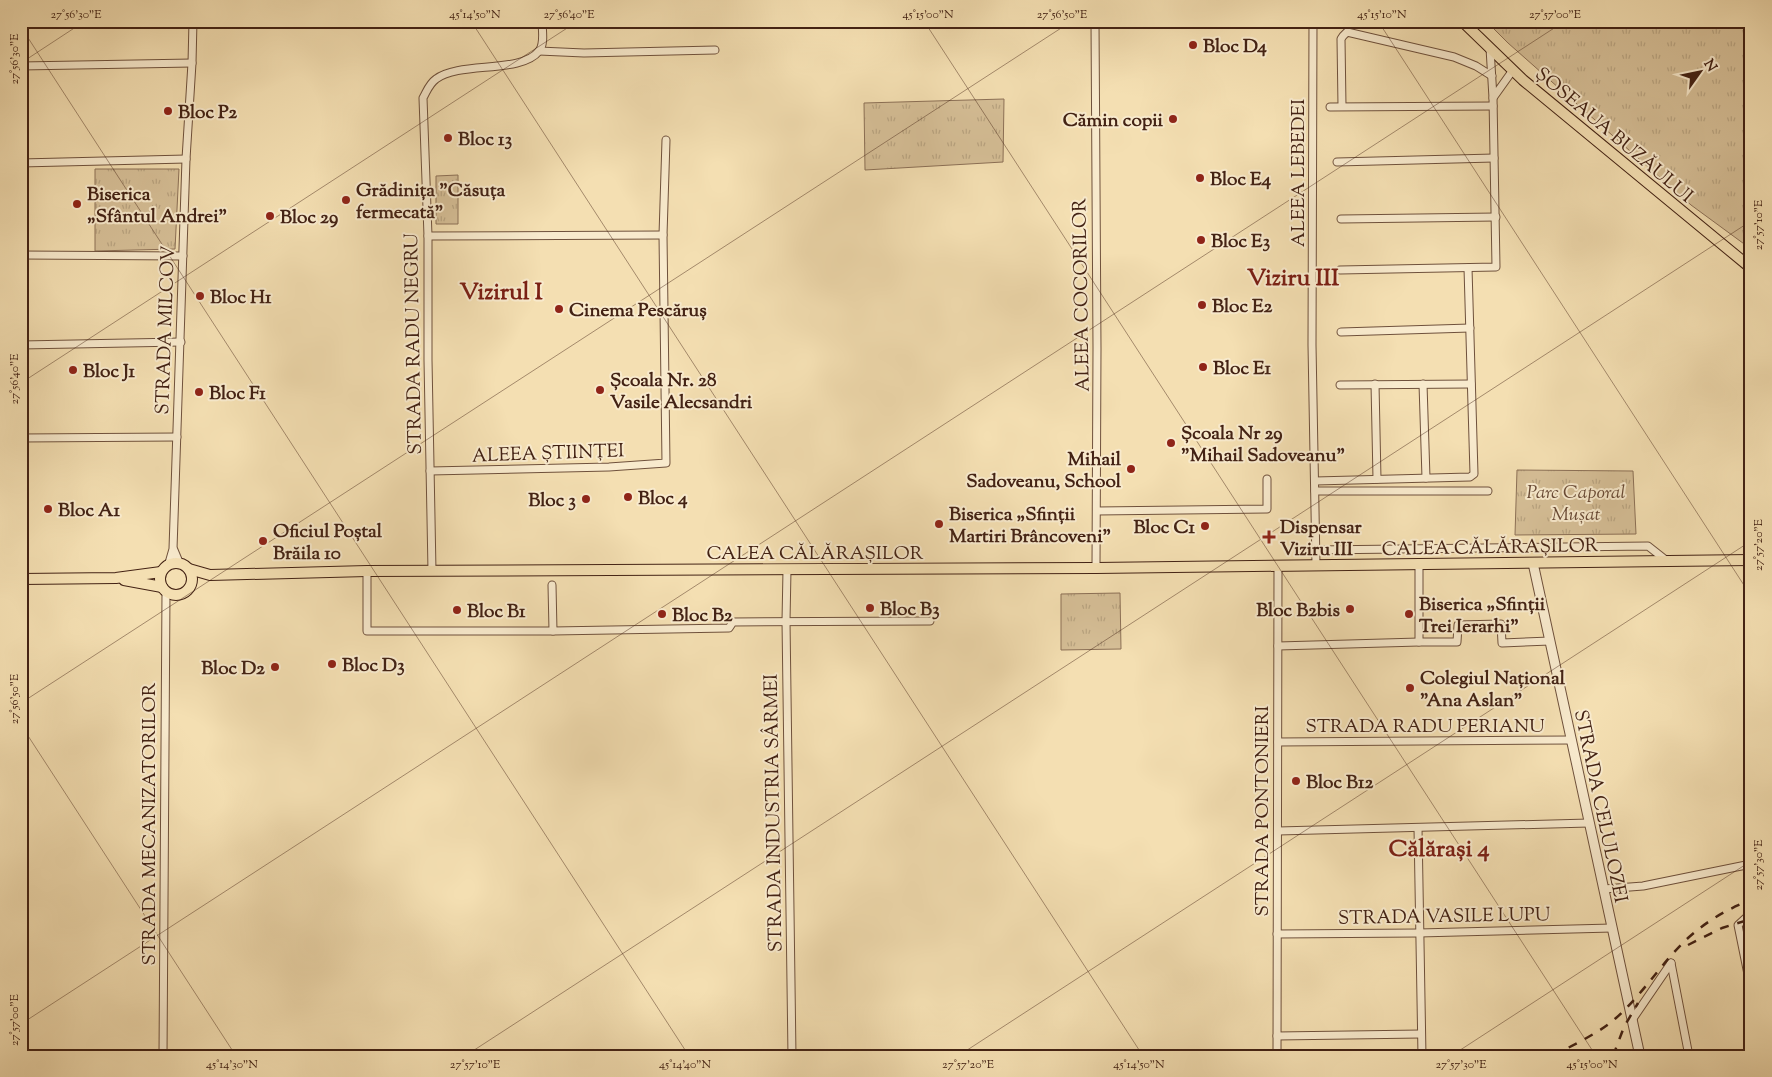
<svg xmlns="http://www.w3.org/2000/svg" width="1772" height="1077" font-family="'Sorts Mill Goudy',serif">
<defs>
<pattern id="grass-tufts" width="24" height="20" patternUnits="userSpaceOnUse" patternTransform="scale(1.25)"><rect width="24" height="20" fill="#d6bf97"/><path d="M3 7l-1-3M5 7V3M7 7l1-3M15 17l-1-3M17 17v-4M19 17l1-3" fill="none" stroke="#b9a481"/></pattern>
</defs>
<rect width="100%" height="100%" fill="#f4dfb2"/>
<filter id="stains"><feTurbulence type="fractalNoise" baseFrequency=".004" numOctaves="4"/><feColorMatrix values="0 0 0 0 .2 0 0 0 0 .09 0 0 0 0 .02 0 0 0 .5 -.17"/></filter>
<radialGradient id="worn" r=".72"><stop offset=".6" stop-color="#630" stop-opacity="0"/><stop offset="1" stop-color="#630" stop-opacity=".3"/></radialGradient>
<g fill="url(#grass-tufts)" stroke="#8c7056">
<polygon points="1486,21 1751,21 1751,249 1691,205 1508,43"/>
<polygon points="1004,99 1003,162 865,170 864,103"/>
<polygon points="95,169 179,169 175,249 95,251"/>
<polygon points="458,175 458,224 436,224 436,176"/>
<polygon points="1517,470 1633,471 1636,534 1515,535"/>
<polygon points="1120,593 1121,649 1061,650 1061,594"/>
</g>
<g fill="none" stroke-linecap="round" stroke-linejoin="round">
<defs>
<g id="minor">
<polyline points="1095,21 1097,348 1096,568"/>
<polyline points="1313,21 1312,345 1316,565"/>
<polyline points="1490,48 1493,98 1513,70"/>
<polyline points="539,51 584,53 715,50"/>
<polyline points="21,66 192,63"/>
<polyline points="1342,106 1341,39 1343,36 1347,32 1454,57 1476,66 1492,76"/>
<polyline points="1330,107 1493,106"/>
<polyline points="1337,162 1494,158"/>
<polyline points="21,163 186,159"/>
<polyline points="1341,219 1496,217"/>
<polyline points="428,236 663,235"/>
<polyline points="21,255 183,256"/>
<polyline points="1340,270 1496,267 1493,98"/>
<polyline points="1341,332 1470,328"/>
<polyline points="21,345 181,342"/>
<polyline points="1375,384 1377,479"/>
<polyline points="1423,384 1426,478"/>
<polyline points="1340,385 1471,384"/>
<polyline points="21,438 177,437"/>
<polyline points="430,471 609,467 666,463 663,235 666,140"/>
<polyline points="1315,481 1470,477 1474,474 1468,268"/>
<polyline points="1315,491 1488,491"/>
<polyline points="1097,511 1267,509 1267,479"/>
<polyline points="174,550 179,562"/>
<polyline points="1316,550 1648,546 1667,561"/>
<polyline points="169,563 173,549 186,159 192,63 193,21"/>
<polyline points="1419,564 1419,642 1457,642 1458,625 1501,624 1502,643 1550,641"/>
<polyline points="787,570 786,621 792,1056"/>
<polyline points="367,571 367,631 553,631"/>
<path d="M432 571 428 360V236L423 98C427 91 429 84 436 79 460 61 521 74 539 51 545 44 542 30 542 21"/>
<polyline points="552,585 553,631 729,628 733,622 930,621"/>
<polyline points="1278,646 1419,642"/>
<polyline points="1278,742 1571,740"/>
<polyline points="1418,828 1422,1056"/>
<polyline points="1278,831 1589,823"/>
<polyline points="1604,889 1643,886 1751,864"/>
<polyline points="1751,913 1738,925 1751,989"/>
<polyline points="1277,934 1419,933 1612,928"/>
<polyline points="1671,963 1689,1056"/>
<polyline points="1632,1020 1671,963"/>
<polyline points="1277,1036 1421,1034"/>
<polyline points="163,1056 166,592"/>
<polyline points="1277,1056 1278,566"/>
</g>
<polyline id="tertiary" points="1533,563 1640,1056"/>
<g id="primary">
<polyline points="1462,21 1523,80 1751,268"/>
<circle cx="176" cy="579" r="16"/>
<polyline points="189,569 210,575 367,571 1096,568 1751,560"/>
<polyline points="21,579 116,578 161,572"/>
<polyline points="124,580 162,587"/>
</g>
</defs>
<use href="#minor" stroke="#6f513c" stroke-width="9"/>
<use href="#tertiary" stroke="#6f513c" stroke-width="11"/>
<use href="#primary" stroke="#432214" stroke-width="12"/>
<use href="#minor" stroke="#f8eacd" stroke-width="7"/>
<use href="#tertiary" stroke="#f8eacd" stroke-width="9"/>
<use href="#primary" stroke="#f4dfb2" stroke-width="10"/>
<polyline stroke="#432214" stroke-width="1" points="1739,21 1751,31"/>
<g stroke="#432214" stroke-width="2.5" stroke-dasharray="9 9" stroke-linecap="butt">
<polyline points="1688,945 1722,928 1751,919"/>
<path d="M1553 1056C1574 1044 1598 1034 1616 1018 1643 994 1662 962 1688 938 1707 921 1727 909 1751 900"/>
<polyline points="1613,1056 1624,1027 1638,1003"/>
</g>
</g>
<path fill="none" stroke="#432214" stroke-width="1" stroke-opacity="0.45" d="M471 21 1143 1056M924 21 1596 1056M1378 21 1751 596M21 27 689 1056M21 63 85 21M21 383 578 21M21 703 1072 21M21 725 236 1056M21 1024 1565 21M465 1056 1751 221M958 1056 1751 541M1451 1056 1751 861"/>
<g fill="#8f2418" stroke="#f8eacd" stroke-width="2">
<circle cx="1193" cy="45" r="5"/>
<circle cx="168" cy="111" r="5"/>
<circle cx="1173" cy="119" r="5"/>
<circle cx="448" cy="138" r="5"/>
<circle cx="1200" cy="178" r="5"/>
<circle cx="346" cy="200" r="5"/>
<circle cx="77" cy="204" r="5"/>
<circle cx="270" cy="216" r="5"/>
<circle cx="1201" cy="240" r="5"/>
<circle cx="200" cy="296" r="5"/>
<circle cx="1202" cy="305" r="5"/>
<circle cx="559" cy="309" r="5"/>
<circle cx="1203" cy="367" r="5"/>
<circle cx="73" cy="370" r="5"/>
<circle cx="600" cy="390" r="5"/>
<circle cx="199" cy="392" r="5"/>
<circle cx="1171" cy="443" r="5"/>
<circle cx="1131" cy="469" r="5"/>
<circle cx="628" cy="497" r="5"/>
<circle cx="586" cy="499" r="5"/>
<circle cx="48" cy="509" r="5"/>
<circle cx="939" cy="524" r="5"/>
<circle cx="1205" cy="526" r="5"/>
<path d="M1266.5 529.5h5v5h5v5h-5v5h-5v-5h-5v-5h5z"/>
<circle cx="263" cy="541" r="5"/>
<circle cx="870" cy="608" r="5"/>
<circle cx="1350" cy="609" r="5"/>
<circle cx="457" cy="610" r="5"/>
<circle cx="662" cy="614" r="5"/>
<circle cx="1409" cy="614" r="5"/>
<circle cx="332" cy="664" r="5"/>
<circle cx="275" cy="667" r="5"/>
<circle cx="1410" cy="688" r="5"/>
<circle cx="1296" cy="781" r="5"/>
</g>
<g text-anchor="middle" stroke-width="4" stroke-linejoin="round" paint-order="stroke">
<g font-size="19" font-weight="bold" fill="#432214" stroke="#f8eacd" text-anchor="start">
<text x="1203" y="52">Bloc D4</text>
<text x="178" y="118">Bloc P2</text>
<text x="1163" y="126" text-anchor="end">Cămin copii</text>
<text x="458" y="145">Bloc 13</text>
<text x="1210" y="185">Bloc E4</text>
<text x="356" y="196">Grădinița "Căsuța<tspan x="356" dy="22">fermecată"</tspan></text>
<text x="87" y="200">Biserica<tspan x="87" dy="22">„Sfântul Andrei"</tspan></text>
<text x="280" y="223">Bloc 29</text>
<text x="1211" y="247">Bloc E3</text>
<text x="210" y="303">Bloc H1</text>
<text x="1212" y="312">Bloc E2</text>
<text x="569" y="316">Cinema Pescăruș</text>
<text x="1213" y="374">Bloc E1</text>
<text x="83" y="377">Bloc J1</text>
<text x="610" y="386">Școala Nr. 28<tspan x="610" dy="22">Vasile Alecsandri</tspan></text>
<text x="209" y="399">Bloc F1</text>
<text x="1181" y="439">Școala Nr 29<tspan x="1181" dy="22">"Mihail Sadoveanu"</tspan></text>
<text x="1121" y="465" text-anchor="end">Mihail<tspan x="1121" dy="22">Sadoveanu, School</tspan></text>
<text x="638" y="504">Bloc 4</text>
<text x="576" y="506" text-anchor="end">Bloc 3</text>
<text x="58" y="516">Bloc A1</text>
<text x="949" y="520">Biserica „Sfinții<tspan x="949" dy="22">Martiri Brâncoveni"</tspan></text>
<text x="1195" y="533" text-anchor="end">Bloc C1</text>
<text x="1280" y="533">Dispensar<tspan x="1280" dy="22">Viziru III</tspan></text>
<text x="273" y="537">Oficiul Poștal<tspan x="273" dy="22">Brăila 10</tspan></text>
<text x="1419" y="610">Biserica „Sfinții<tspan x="1419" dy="22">Trei Ierarhi"</tspan></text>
<text x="880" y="615">Bloc B3</text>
<text x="1340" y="616" text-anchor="end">Bloc B2bis</text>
<text x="467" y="617">Bloc B1</text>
<text x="672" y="621">Bloc B2</text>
<text x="342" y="671">Bloc D3</text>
<text x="265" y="674" text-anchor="end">Bloc D2</text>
<text x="1420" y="684">Colegiul Național<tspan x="1420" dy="22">"Ana Aslan"</tspan></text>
<text x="1306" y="788">Bloc B12</text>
</g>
<g font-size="19" fill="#432214" stroke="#f8eacd">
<text transform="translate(1615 134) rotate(40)" y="7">ȘOSEAUA BUZĂULUI</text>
<text transform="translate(1297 173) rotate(-90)" y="7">ALEEA LEBEDEI</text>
<text transform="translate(1080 295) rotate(-91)" y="7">ALEEA COCORILOR</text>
<text transform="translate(164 330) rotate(-88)" y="7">STRADA MILCOV</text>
<text transform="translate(412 344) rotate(-91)" y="7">STRADA RADU NEGRU</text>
<text transform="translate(548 452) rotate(-2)" y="7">ALEEA ȘTIINȚEI</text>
<text transform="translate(1490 546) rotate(-1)" y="7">CALEA CĂLĂRAȘILOR</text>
<text x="815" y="559">CALEA CĂLĂRAȘILOR</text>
<text x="1425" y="732">STRADA RADU PERIANU</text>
<text transform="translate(1602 806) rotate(78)" y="7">STRADA CELULOZEI</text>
<text transform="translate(1261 811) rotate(-90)" y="7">STRADA PONTONIERI</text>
<text transform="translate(772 813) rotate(-91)" y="7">STRADA INDUSTRIA SÂRMEI</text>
<text transform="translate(148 824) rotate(-90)" y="7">STRADA MECANIZATORILOR</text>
<text transform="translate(1444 915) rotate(-1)" y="7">STRADA VASILE LUPU</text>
</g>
<g font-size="19" font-style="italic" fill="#684935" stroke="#f8eacd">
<text x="1576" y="498">Parc Caporal<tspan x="1576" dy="22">Mușat</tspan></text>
</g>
<g font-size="24" font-weight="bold" fill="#7a1f14" stroke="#f8eacd">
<text x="1293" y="285">Viziru III</text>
<text x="501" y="299">Vizirul I</text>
<text x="1439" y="856">Călărași 4</text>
</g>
</g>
<rect width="1772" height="1077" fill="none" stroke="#f4dfb2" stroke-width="55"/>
<g transform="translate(1700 72) rotate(57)" stroke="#f8eacd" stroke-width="4" paint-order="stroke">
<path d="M0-4L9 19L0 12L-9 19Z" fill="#432214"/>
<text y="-8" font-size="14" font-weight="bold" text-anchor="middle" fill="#432214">N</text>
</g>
<rect x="28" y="28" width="1716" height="1022" fill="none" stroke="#432214" stroke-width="2"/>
<g font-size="12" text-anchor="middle" fill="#432214">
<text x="76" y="18">27°56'30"E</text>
<text x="475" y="18">45°14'50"N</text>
<text x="569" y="18">27°56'40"E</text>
<text x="928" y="18">45°15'00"N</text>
<text x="1062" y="18">27°56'50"E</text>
<text x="1382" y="18">45°15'10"N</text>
<text x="1555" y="18">27°57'00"E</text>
<text transform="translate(14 59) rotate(-90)" y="4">27°56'30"E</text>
<text transform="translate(1758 225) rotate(-90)" y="4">27°57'10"E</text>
<text transform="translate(14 379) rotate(-90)" y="4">27°56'40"E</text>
<text transform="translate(1758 545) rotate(-90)" y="4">27°57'20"E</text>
<text transform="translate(14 699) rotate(-90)" y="4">27°56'50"E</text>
<text transform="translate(1758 865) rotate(-90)" y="4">27°57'30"E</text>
<text transform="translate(14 1020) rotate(-90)" y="4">27°57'00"E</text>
<text x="232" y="1068">45°14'30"N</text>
<text x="475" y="1068">27°57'10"E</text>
<text x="685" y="1068">45°14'40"N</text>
<text x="968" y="1068">27°57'20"E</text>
<text x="1139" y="1068">45°14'50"N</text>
<text x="1461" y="1068">27°57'30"E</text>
<text x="1592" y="1068">45°15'00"N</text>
</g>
<rect width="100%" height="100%" filter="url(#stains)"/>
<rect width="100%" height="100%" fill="url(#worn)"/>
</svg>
